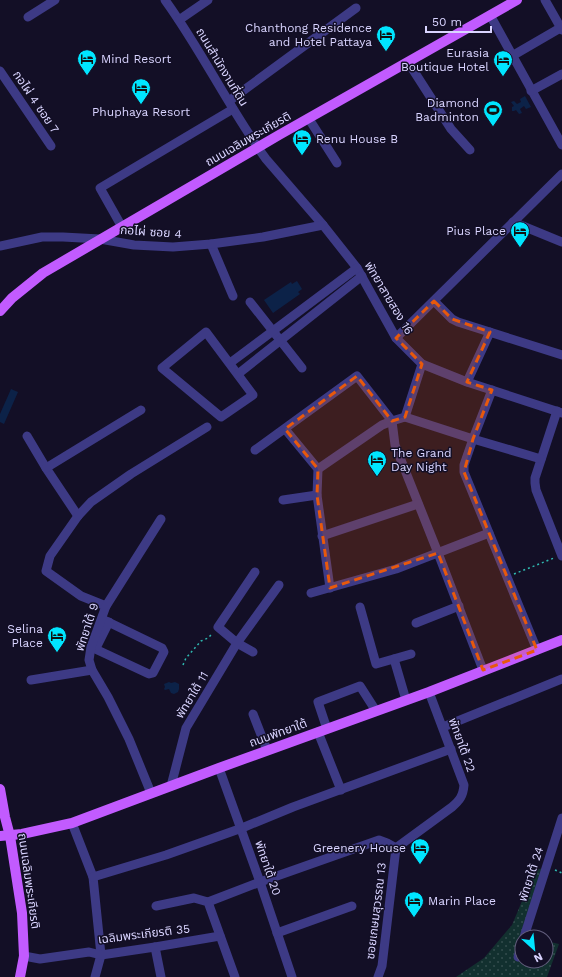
<svg xmlns="http://www.w3.org/2000/svg" width="562" height="977" font-family="'Work Sans','Noto Sans Thai',sans-serif">
<defs>
<pattern id="grass-dots" width="8" height="8" patternUnits="userSpaceOnUse"><rect width="8" height="8" fill="#12302f"/><path d="M2 2h.1M6 6h.1" fill="none" stroke="#344d4e" stroke-width="1.8" stroke-linecap="round"/></pattern>
</defs>
<rect width="100%" height="100%" fill="#130f26"/>
<polygon fill="url(#grass-dots)" points="544,868 522,935 529,937 522,937 522,961 546,961 546,941 559,944 547,977 456,977 484,958 512,925 535,870"/>
<g fill="#0c2248">
<polygon points="525,96 531,107 526,109 524,106 520,109 522,113 519,114 516,110 514,111 512,111 512,107 514,106 511,102 514,101 517,104 521,102 520,99"/>
<polygon points="297,281 302,289 298,292 300,294 273,313 264,300 291,282 292,284"/>
<polygon points="11,389 18,392 4,424 0,422 0,414"/>
<polygon points="169,682 171,683 175,682 179,684 179,689 178,692 174,694 171,693 169,689 165,690 164,689 165,687 164,684"/>
</g>
<g fill="none" stroke-linecap="round" stroke-linejoin="round">
<g stroke="#2fb8b0" stroke-width="1.5" stroke-dasharray="2 3" stroke-linecap="butt">
<polyline points="514,574 554,558"/>
<polyline points="183,665 186,658 201,641 208,638 213,633"/>
<polyline points="555,870 562,873"/>
</g>
<g stroke="#3d3a85" stroke-width="9">
<path d="M165 0C202 51 229 108 266 159L323 225 357 268 396 338 422 364 467 382 562 413"/>
<polyline points="545,0 562,30"/>
<polyline points="490,15 562,145"/>
<polyline points="28,17 55,0"/>
<polyline points="179,20 208,0"/>
<polyline points="512,56 562,27"/>
<polyline points="408,62 451,129 470,150"/>
<polyline points="0,71 51,146"/>
<polyline points="531,91 562,74"/>
<polyline points="229,101 356,8"/>
<polyline points="309,119 337,163"/>
<polyline points="513,222 562,242"/>
<polyline points="122,227 100,188 233,109"/>
<polyline points="211,244 233,296"/>
<polyline points="0,246 42,237 63,237 100,239 134,245 173,247 211,244 263,237 323,225"/>
<polyline points="434,301 452,319 458,322 562,355"/>
<polyline points="250,302 302,368"/>
<polygon points="206,332 253,395 221,417 162,368"/>
<polyline points="396,338 562,174"/>
<polyline points="230,363 357,268"/>
<polyline points="422,364 405,417 392,421 395,445 438,553 483,670"/>
<polyline points="238,374 362,276"/>
<polyline points="467,382 490,332"/>
<polyline points="492,390 473,439 464,465 464,472 537,650"/>
<polyline points="557,411 535,478 535,483 536,490 562,556"/>
<polyline points="405,417 473,439 541,459"/>
<polyline points="285,429 318,469 317,495 330,588"/>
<polyline points="27,436 46,468 78,516"/>
<polyline points="255,450 357,376 392,421 382,425 318,469"/>
<polyline points="46,468 141,410"/>
<polyline points="283,500 317,495"/>
<polyline points="322,536 418,504"/>
<polyline points="311,593 396,569 489,533"/>
<polyline points="106,606 81,596 46,571 50,556 78,516 91,502 131,474 207,427"/>
<polyline points="360,607 376,664 411,654"/>
<polyline points="416,623 459,606"/>
<polyline points="91,647 149,674 153,673 164,652 162,648 102,619"/>
<polyline points="96,648 109,622"/>
<polyline points="253,652 237,643 218,627 255,572"/>
<polyline points="394,659 406,700"/>
<polyline points="31,680 92,670"/>
<polyline points="253,714 267,750"/>
<polyline points="443,727 562,679"/>
<polyline points="327,729 318,702 360,686 376,711"/>
<polyline points="318,732 341,790"/>
<polyline points="219,768 260,882 292,977"/>
<polyline points="171,786 186,728 237,643 279,585"/>
<polyline points="151,793 129,739 108,697 92,670 89,660 91,647 106,606 161,519"/>
<polyline points="72,823 93,877 101,955 95,977"/>
<path d="M396 848 452 807C460 800 463 796 464 785L429 692"/>
<polyline points="93,877 166,855 242,828 293,807 451,749"/>
<polyline points="208,902 260,882 379,840 387,843 396,848"/>
<polyline points="156,906 194,898 208,902 235,977"/>
<polyline points="277,933 352,906"/>
<polyline points="524,937 562,818"/>
<polyline points="155,947 161,977"/>
<polyline points="24,956 40,959 89,952 101,955 155,947 220,936"/>
<polyline points="518,957 522,943"/>
<polyline points="378,977 382,966 396,848"/>
</g>
<g stroke="#c25bff" stroke-width="10">
<polyline points="0,311 12,298 43,273 279,135 517,0"/>
<polyline points="0,789 5,817 10,836 22,913 24,956 20,977"/>
<polyline points="0,836 22,834 72,823 219,768 429,692 562,640"/>
</g>
</g>
<path fill="#e8590c" fill-opacity="0.2" stroke="#e8590c" stroke-width="3" stroke-dasharray="8 5" stroke-linejoin="round" d="M434 301 452 319 490 332 467 382 492 390 473 439 464 472 537 650 483 670 438 553 330 588 317 495 318 469 285 429 357 376 392 421 405 417 422 364 396 338Z"/>
<defs>
<symbol id="hotel-pin" viewBox="-11 -11 22 30"><path d="M0 17L-7.5 6A9.5 9.5 0 1 1 7.5 6Z" fill="#00e5ff" stroke="#130f26"/><path d="M-6-4.5h1.5V1H6V5H4.5V3h-9V5H-6ZM-4 0a1.8 1.8 0 1 1 3.6 0ZM.5 0V-2.5h3Q6-2.5 6 0Z" fill="#111"/></symbol>
<symbol id="stadium-pin" viewBox="-11 -11 22 30"><path d="M0 17L-7.5 6A9.5 9.5 0 1 1 7.5 6Z" fill="#00e5ff" stroke="#130f26"/><path d="M0-5a6.5 5 0 1 0 0 10a6.5 5 0 1 0 0-10ZM-3.5-1.8h7v3.6h-7Z" fill="#111"/></symbol>
</defs>
<g fill-rule="evenodd">
<use href="#hotel-pin" x="375" y="24" width="22" height="30"/>
<use href="#hotel-pin" x="76" y="48" width="22" height="30"/>
<use href="#hotel-pin" x="492" y="49" width="22" height="30"/>
<use href="#hotel-pin" x="130" y="77" width="22" height="30"/>
<use href="#stadium-pin" x="482" y="99" width="22" height="30"/>
<use href="#hotel-pin" x="291" y="128" width="22" height="30"/>
<use href="#hotel-pin" x="509" y="220" width="22" height="30"/>
<use href="#hotel-pin" x="366" y="449" width="22" height="30"/>
<use href="#hotel-pin" x="46" y="625" width="22" height="30"/>
<use href="#hotel-pin" x="409" y="837" width="22" height="30"/>
<use href="#hotel-pin" x="403" y="890" width="22" height="30"/>
</g>
<g text-anchor="middle" stroke-width="3" stroke-linejoin="round" paint-order="stroke">
<g font-size="12" fill="#d9d4ff" stroke="#130f26" text-anchor="end">
<text x="372" y="32">Chanthong Residence<tspan x="372" dy="14">and Hotel Pattaya</tspan></text>
<text x="489" y="57">Eurasia<tspan x="489" dy="14">Boutique Hotel</tspan></text>
<text x="101" y="63" text-anchor="start">Mind Resort</text>
<text x="479" y="107">Diamond<tspan x="479" dy="14">Badminton</tspan></text>
<text x="141" y="116" text-anchor="middle">Phuphaya Resort</text>
<text x="316" y="143" text-anchor="start">Renu House B</text>
<text x="506" y="235">Pius Place</text>
<text x="391" y="457" text-anchor="start">The Grand<tspan x="391" dy="14">Day Night</tspan></text>
<text x="43" y="633">Selina<tspan x="43" dy="14">Place</tspan></text>
<text x="406" y="852">Greenery House</text>
<text x="428" y="905" text-anchor="start">Marin Place</text>
</g>
<g font-size="12" fill="#d9d4ff" stroke="#130f26">
<text transform="translate(222 67) rotate(59)" y="4">ถนนสำนักงานที่ดิน</text>
<text transform="translate(36 102) rotate(56)" y="4">กอไผ่ 4 ซอย 7</text>
<text transform="translate(248 139) rotate(-30)" y="4">ถนนเฉลิมพระเกียรติ</text>
<text transform="translate(151 232) rotate(4)" y="4">กอไผ่ ซอย 4</text>
<text transform="translate(389 298) rotate(59)" y="4">พัทยาสายสอง 16</text>
<text transform="translate(87 627) rotate(-72)" y="4">พัทยาใต้ 9</text>
<text transform="translate(192 695) rotate(-59)" y="4">พัทยาใต้ 11</text>
<text transform="translate(278 733) rotate(-20)" y="4">ถนนพัทยาใต้</text>
<text transform="translate(462 745) rotate(70)" y="4">พัทยาใต้ 22</text>
<text transform="translate(268 868) rotate(71)" y="4">พัทยาใต้ 20</text>
<text transform="translate(531 874) rotate(-72)" y="4">พัทยาใต้ 24</text>
<text transform="translate(29 881) rotate(82)" y="4">ถนนเฉลิมพระเกียรติ</text>
<text transform="translate(376 911) rotate(-83)" y="4">ซอยเกษมสุวรรณ 13</text>
<text transform="translate(144 934) rotate(-7)" y="4">เฉลิมพระเกียรติ 35</text>
</g>
</g>
<g transform="translate(534 949) rotate(153)"><circle r="19" fill="#130f26" stroke="#625e7d"/>
<path d="M0-3L7 15L0 10L-7 15Z" fill="#00e5ff"/>
<text y="-6" font-size="11" font-weight="bold" text-anchor="middle" fill="#d9d4ff">N</text>
</g>
<path d="M426 26v6h65v-6" fill="none" stroke="#d9d4ff" stroke-width="2"/>
<text x="432" y="26" font-size="12" fill="#d9d4ff" stroke="#130f26" stroke-width="3" paint-order="stroke">50 m</text>
</svg>
